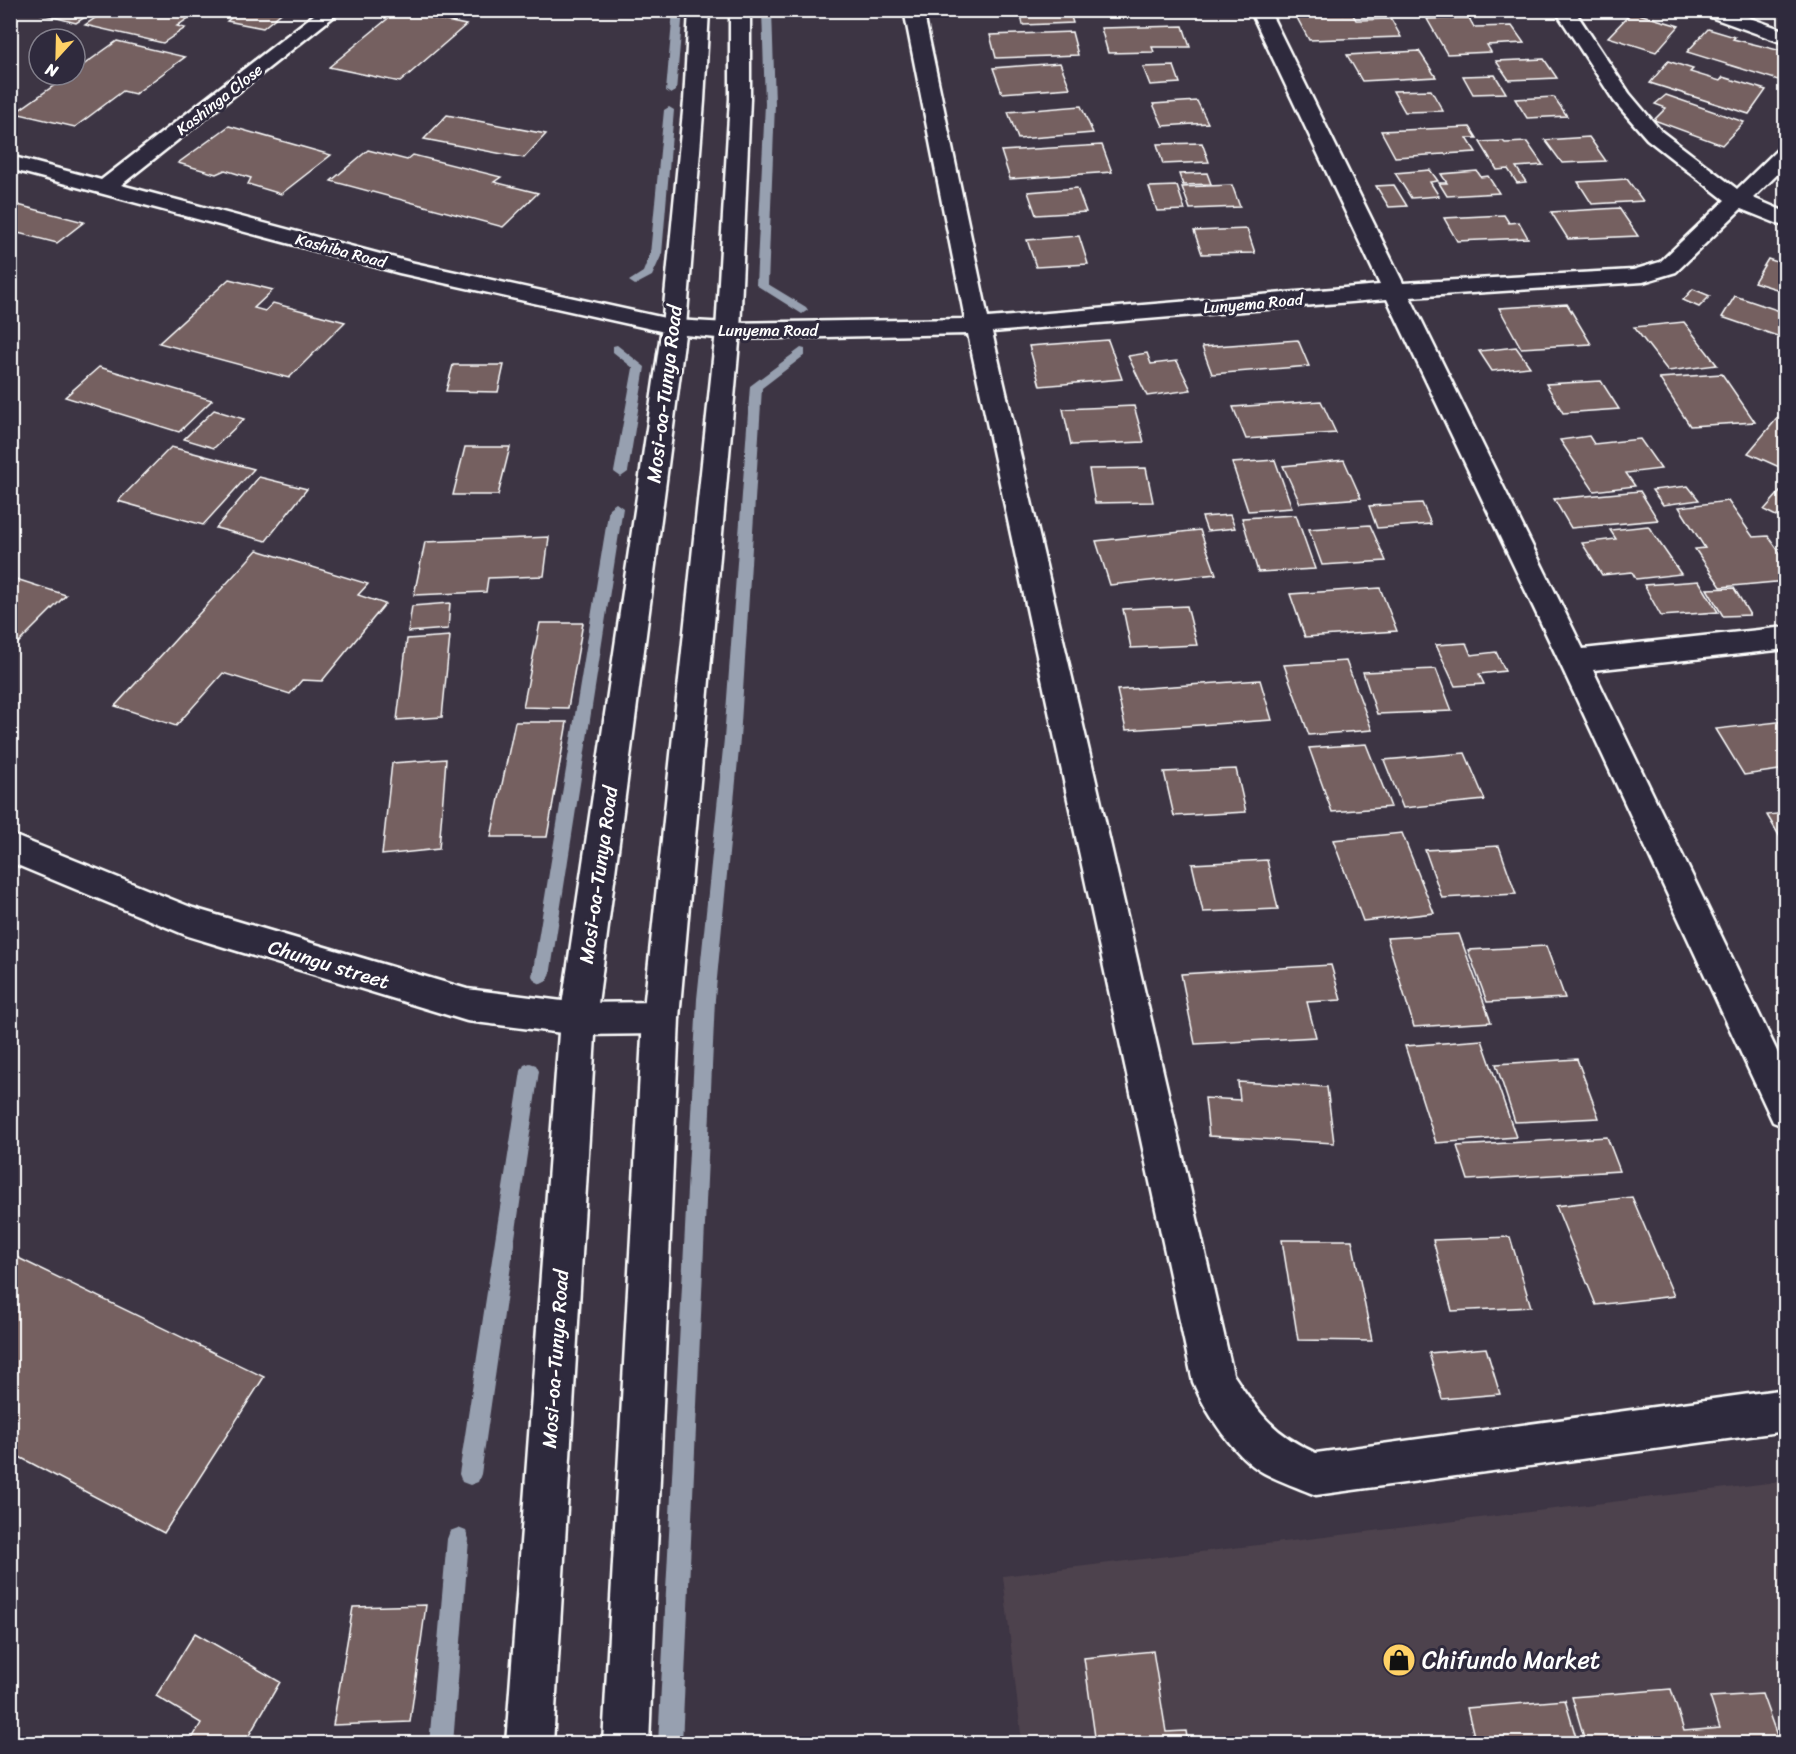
<svg xmlns="http://www.w3.org/2000/svg" width="1796" height="1754" font-family="Sriracha,sans-serif">
<rect width="100%" height="100%" fill="#3d3544"/>
<filter id="ink" filterUnits="userSpaceOnUse"><feTurbulence type="fractalNoise" baseFrequency=".0167" numOctaves="2"/><feDisplacementMap in="SourceGraphic" scale="12" xChannelSelector="R" yChannelSelector="G"/><feConvolveMatrix kernelMatrix="1 2 1 2 8 2 1 2 1" color-interpolation-filters="sRGB"/></filter>
<g filter="url(#ink)">
<polygon fill="#4e424d" points="1785,1481 1785,1743 1022,1743 1003,1576"/>
<g fill="none" stroke-linecap="round" stroke-linejoin="round">
<g fill="#97a0b0" fill-rule="evenodd">
<polygon points="673,10 683,10 676,91 671,94 666,91"/>
<polygon points="762,10 772,10 775,104 768,284 806,307 808,310 802,314 756,285 765,104"/>
<polygon points="669,107 674,110 662,254 652,276 635,285 629,281 643,272 650,254 664,110"/>
<polygon points="617,345 645,367 628,472 621,477 614,472 633,368 613,352 613,346"/>
<polygon points="801,348 805,349 805,355 762,388 740,739 715,999 682,1744 658,1744 697,999 724,739 750,386"/>
<polygon points="616,503 623,508 550,976 547,981 541,984 535,981 532,976 609,508"/>
<polygon points="530,1063 536,1065 539,1071 481,1474 478,1482 470,1485 462,1482 459,1474 521,1071 524,1065"/>
<polygon points="458,1528 466,1531 469,1539 453,1744 429,1744 447,1539 450,1531"/>
</g>
</g>
<g fill="#746061" stroke="#fff" stroke-width="1.5">
<polygon points="42,10 96,10 76,23 38,13"/>
<polygon points="107,10 160,10 190,17 177,26 185,28 163,43 85,25"/>
<polygon points="241,10 285,10 263,28 227,21"/>
<polygon points="464,10 491,10 486,16"/>
<polygon points="1020,10 1069,10 1073,23 1023,25"/>
<polygon points="1113,10 1153,10 1153,12 1114,14"/>
<polygon points="1449,10 1494,10 1498,17 1453,18"/>
<polygon points="397,11 466,25 400,82 329,67"/>
<polygon points="1632,12 1679,26 1656,52 1608,37"/>
<polygon points="1352,13 1356,20 1391,19 1401,37 1309,40 1296,16"/>
<polygon points="1469,18 1474,27 1512,26 1524,43 1487,45 1491,52 1447,54 1427,19"/>
<polygon points="1183,26 1190,47 1152,47 1154,52 1108,53 1101,28"/>
<polygon points="1708,29 1735,37 1733,39 1786,52 1786,71 1778,80 1687,52"/>
<polygon points="1072,32 1078,55 996,58 990,35"/>
<polygon points="117,41 185,57 135,94 123,91 75,127 15,113 69,75 75,75 75,71"/>
<polygon points="1419,51 1436,77 1362,81 1347,55"/>
<polygon points="1544,59 1557,78 1509,80 1496,61"/>
<polygon points="1668,61 1693,69 1690,72 1720,81 1723,77 1766,90 1749,114 1650,83"/>
<polygon points="1060,63 1070,88 1002,93 993,68"/>
<polygon points="1174,66 1180,83 1150,85 1143,67"/>
<polygon points="1495,75 1506,93 1473,94 1463,76"/>
<polygon points="1431,90 1443,111 1405,112 1393,91"/>
<polygon points="1666,95 1744,122 1722,145 1654,120 1666,108 1655,104"/>
<polygon points="1554,97 1567,116 1527,118 1515,99"/>
<polygon points="1197,101 1208,123 1163,126 1153,104"/>
<polygon points="1081,106 1093,133 1018,139 1008,112"/>
<polygon points="447,115 546,134 524,158 424,139"/>
<polygon points="229,126 331,155 281,194 248,184 251,178 225,170 216,174 178,163"/>
<polygon points="1470,127 1477,138 1467,138 1476,152 1395,157 1381,131"/>
<polygon points="1589,137 1606,161 1562,163 1545,140"/>
<polygon points="1503,141 1505,143 1527,142 1543,165 1516,167 1526,182 1517,183 1508,169 1497,170 1480,142"/>
<polygon points="1202,143 1209,162 1163,164 1157,144"/>
<polygon points="1102,145 1112,172 1010,179 1001,151"/>
<polygon points="368,150 407,160 413,155 501,177 494,182 538,193 503,227 331,181"/>
<polygon points="1430,170 1438,181 1430,182 1439,196 1411,198 1395,173"/>
<polygon points="1477,171 1481,177 1488,176 1499,193 1447,196 1439,183 1447,183 1441,174"/>
<polygon points="1207,173 1211,184 1183,185 1179,174"/>
<polygon points="1627,179 1643,201 1592,204 1578,182"/>
<polygon points="1232,185 1240,207 1190,209 1182,187"/>
<polygon points="1394,185 1407,206 1389,207 1376,186"/>
<polygon points="1177,186 1185,210 1157,211 1149,187"/>
<polygon points="1077,188 1086,212 1036,215 1028,192"/>
<polygon points="14,204 84,222 57,243 10,231 10,206"/>
<polygon points="1619,208 1638,236 1568,239 1551,212"/>
<polygon points="1504,215 1509,223 1519,222 1528,238 1457,241 1444,218"/>
<polygon points="1247,229 1255,253 1202,254 1194,231"/>
<polygon points="1079,236 1088,264 1036,267 1027,240"/>
<polygon points="1768,259 1786,265 1786,292 1754,282"/>
<polygon points="229,279 273,290 254,308 265,311 273,303 345,322 289,378 159,343"/>
<polygon points="1693,289 1710,296 1699,307 1683,300"/>
<polygon points="1735,296 1786,313 1786,339 1722,317"/>
<polygon points="1567,304 1591,344 1521,348 1499,308"/>
<polygon points="1684,322 1717,365 1668,371 1634,327"/>
<polygon points="1108,340 1122,379 1040,386 1029,346"/>
<polygon points="1298,340 1309,366 1212,374 1202,347"/>
<polygon points="1516,347 1530,367 1492,371 1479,351"/>
<polygon points="1147,353 1151,364 1177,361 1191,390 1147,396 1128,356"/>
<polygon points="453,365 504,365 498,392 446,391"/>
<polygon points="99,367 212,400 179,432 65,397"/>
<polygon points="1722,374 1755,422 1690,426 1659,378"/>
<polygon points="1601,381 1619,409 1563,413 1546,384"/>
<polygon points="1321,401 1336,433 1246,439 1233,407"/>
<polygon points="1134,406 1144,442 1071,445 1063,409"/>
<polygon points="214,410 244,419 214,448 184,439"/>
<polygon points="1780,415 1786,418 1786,470 1748,453"/>
<polygon points="1589,436 1594,444 1640,439 1661,469 1626,473 1635,486 1594,491 1560,440"/>
<polygon points="171,447 254,469 203,525 118,501"/>
<polygon points="465,447 510,447 498,495 453,495"/>
<polygon points="1275,460 1292,508 1248,511 1232,463"/>
<polygon points="1344,460 1361,498 1300,503 1283,466"/>
<polygon points="1146,468 1153,502 1095,503 1089,469"/>
<polygon points="259,477 307,489 266,541 216,528"/>
<polygon points="1786,485 1786,521 1764,510"/>
<polygon points="1688,486 1699,500 1663,505 1652,490"/>
<polygon points="1640,491 1658,520 1571,528 1554,499"/>
<polygon points="1728,501 1753,537 1768,536 1786,561 1786,581 1721,587 1695,549 1705,548 1679,507"/>
<polygon points="1422,503 1431,524 1377,528 1369,506"/>
<polygon points="1230,515 1235,528 1207,531 1202,517"/>
<polygon points="1296,515 1315,569 1258,572 1242,518"/>
<polygon points="1370,525 1386,561 1322,565 1309,529"/>
<polygon points="1648,526 1681,574 1636,579 1632,572 1602,575 1582,543 1616,539 1610,530"/>
<polygon points="1200,530 1216,574 1110,585 1096,541"/>
<polygon points="549,537 544,576 488,578 486,592 414,595 425,542"/>
<polygon points="257,550 368,584 358,595 385,604 322,681 302,680 290,694 223,673 176,726 115,706"/>
<polygon points="10,577 66,595 10,651"/>
<polygon points="1699,581 1718,612 1661,616 1644,585"/>
<polygon points="1380,588 1397,631 1305,637 1290,594"/>
<polygon points="1734,588 1750,615 1723,616 1707,589"/>
<polygon points="450,603 448,629 408,632 412,606"/>
<polygon points="1187,606 1197,645 1131,648 1123,609"/>
<polygon points="540,623 583,623 568,708 523,707"/>
<polygon points="450,636 442,717 397,720 407,639"/>
<polygon points="1466,643 1471,655 1496,652 1505,671 1479,674 1484,684 1455,686 1436,645"/>
<polygon points="1346,661 1372,730 1309,735 1284,665"/>
<polygon points="1436,669 1452,711 1377,714 1363,672"/>
<polygon points="1260,680 1272,720 1126,730 1117,690"/>
<polygon points="1786,721 1786,769 1744,775 1716,729"/>
<polygon points="515,722 567,722 547,837 491,837"/>
<polygon points="1366,744 1391,807 1332,812 1309,748"/>
<polygon points="1465,753 1485,800 1403,808 1384,760"/>
<polygon points="446,759 439,849 382,855 392,763"/>
<polygon points="1236,769 1246,812 1174,816 1164,772"/>
<polygon points="1786,813 1786,847 1767,815"/>
<polygon points="1402,833 1434,913 1363,921 1333,840"/>
<polygon points="1499,846 1516,894 1442,898 1425,850"/>
<polygon points="1267,860 1278,909 1203,912 1192,864"/>
<polygon points="1459,934 1491,1022 1414,1027 1387,938"/>
<polygon points="1546,946 1565,998 1487,1002 1468,950"/>
<polygon points="1331,965 1341,1000 1307,1002 1316,1037 1195,1044 1181,974"/>
<polygon points="1482,1040 1516,1137 1436,1143 1405,1046"/>
<polygon points="1577,1059 1599,1118 1515,1122 1496,1064"/>
<polygon points="1238,1082 1327,1087 1334,1143 1209,1136 1205,1098 1240,1100"/>
<polygon points="1607,1137 1620,1171 1468,1180 1457,1146"/>
<polygon points="1632,1197 1674,1296 1596,1305 1556,1206"/>
<polygon points="1510,1237 1531,1307 1452,1311 1433,1240"/>
<polygon points="1282,1240 1352,1240 1372,1341 1298,1340"/>
<polygon points="10,1254 264,1377 164,1533 10,1452"/>
<polygon points="1486,1348 1500,1394 1442,1399 1429,1353"/>
<polygon points="426,1605 410,1722 333,1725 353,1607"/>
<polygon points="195,1633 280,1682 244,1744 189,1744 201,1723 156,1696"/>
<polygon points="1153,1651 1166,1732 1186,1731 1188,1744 1096,1744 1084,1658"/>
<polygon points="1671,1689 1684,1731 1720,1728 1710,1697 1762,1694 1780,1744 1586,1744 1572,1697"/>
<polygon points="1565,1700 1578,1744 1476,1744 1467,1708"/>
</g>
<g fill="none" stroke-linecap="round" stroke-linejoin="round">
<defs>
<g id="minor">
<path d="M320 10H342L121 185 410 262 674 320 728 323 965 319 904 10H923L988 318 1380 285 1250 10H1269L1403 283 1633 270 1660 262 1725 200 1647 139 1614 101 1555 10H1574L1629 93 1661 131 1737 189 1778 149 1786 148V166L1753 198 1786 212V227L1741 209 1676 272 1643 282 1410 297 1583 649 1786 627V649L1593 670 1786 1070V1127L1773 1122 1559 661 1387 299 992 332 1233 1374C1258 1412 1273 1434 1316 1453L1786 1389V1431L1316 1495C1299 1488 1281 1482 1264 1473 1234 1457 1206 1413 1193 1382L968 334 728 339 674 334 399 273 10 169V156L101 180Z"/>
<polygon points="1700,10 1728,10 1786,31 1786,44 1702,14"/>
<polygon points="10,834 193,908 467,989 578,1003 661,1002 673,1007 679,1018 673,1029 661,1034 578,1035 467,1021 188,936 10,862"/>
</g>
<g id="secondary">
<polygon points="689,10 709,10 704,101 686,327 596,1019 553,1744 506,1744 560,1019 662,327 684,101"/>
<polygon points="730,10 750,10 750,99 740,331 679,1018 649,1744 603,1744 643,1018 716,331 730,99"/>
</g>
</defs>
<use href="#minor" stroke="#fff" stroke-width="5"/>
<use href="#secondary" stroke="#fff" stroke-width="5"/>
<use href="#minor" fill="#2f2a3d" fill-rule="evenodd"/>
<use href="#secondary" fill="#2f2a3d" fill-rule="evenodd"/>
</g>
</g>
<defs>
<symbol id="shop-disc" viewBox="-11 -11 22 22"><circle r="9.5" fill="#ffd166" stroke="#2f2a3d"/><path d="M-5-2.5h2.3a2.7 3.5 0 0 1 5.4 0H5L5.5 6h-11ZM-1.5-2.5h3a1.5 2.3 0 0 0-3 0Z" fill="#111"/></symbol>
</defs>
<g fill-rule="evenodd">
<use href="#shop-disc" x="1380" y="1641" width="38" height="38"/>
</g>
<g text-anchor="middle" stroke-width="6" stroke-linejoin="round" paint-order="stroke">
<g font-size="16" fill="#fff" stroke="#2f2a3d">
<text transform="translate(219 99) rotate(-38)" y="6">Kashinga Close</text>
<text transform="translate(341 250) rotate(15)" y="6">Kashiba Road</text>
<text transform="translate(1253 303) rotate(-5)" y="6">Lunyema Road</text>
<text x="768" y="336">Lunyema Road</text>
</g>
<g font-size="20" fill="#fff" stroke="#2f2a3d">
<text transform="translate(664 394) rotate(-83)" y="7">Mosi-oa-Tunya Road</text>
<text transform="translate(598 875) rotate(-82)" y="7">Mosi-oa-Tunya Road</text>
<text transform="translate(329 964) rotate(17)" y="7">Chungu street</text>
<text transform="translate(555 1359) rotate(-86)" y="7">Mosi-oa-Tunya Road</text>
</g>
<g font-size="24" fill="#fff" stroke="#2f2a3d" text-anchor="start">
<text x="1422" y="1668">Chifundo Market</text>
</g>
</g>
<rect width="1796" height="1754" fill="none" stroke="#2f2a3d" stroke-width="36"/>
<rect x="18" y="18" width="1760" height="1718" fill="none" stroke="#fff" stroke-width="2" filter="url(#ink)"/>
<g transform="translate(57 57) rotate(202)"><circle r="28" fill="#2f2a3d" stroke="#827f8b" stroke-width="1.5"/>
<path d="M0-4.5L10 22L0 15L-10 22Z" fill="#ffd166"/>
<text y="-9" font-size="16" font-weight="bold" text-anchor="middle" fill="#ffffff">N</text>
</g>
</svg>
